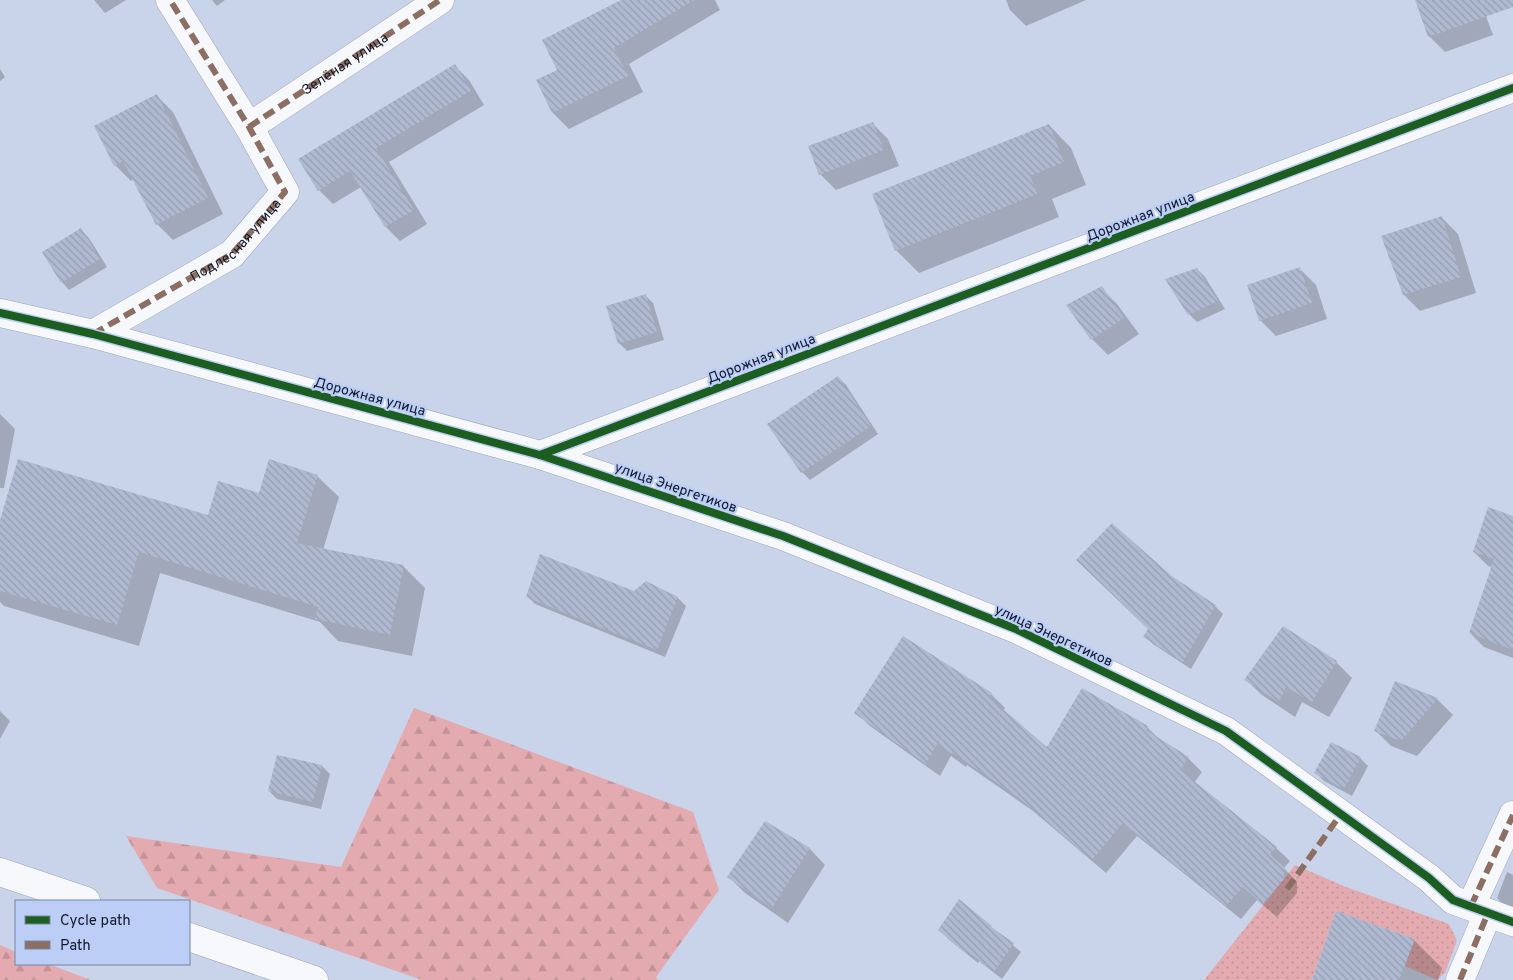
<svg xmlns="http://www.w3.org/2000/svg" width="1513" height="980" font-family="Overpass,sans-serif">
<defs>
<pattern id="grass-dots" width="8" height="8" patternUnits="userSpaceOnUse" patternTransform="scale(1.25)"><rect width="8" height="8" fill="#e3abb0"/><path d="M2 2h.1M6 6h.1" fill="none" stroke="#c29298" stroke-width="1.8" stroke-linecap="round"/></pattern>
<pattern id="forest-firs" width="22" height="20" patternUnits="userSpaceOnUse" patternTransform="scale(1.25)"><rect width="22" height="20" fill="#e3abb0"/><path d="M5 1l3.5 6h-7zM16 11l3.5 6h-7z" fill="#c29298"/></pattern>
<pattern id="building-back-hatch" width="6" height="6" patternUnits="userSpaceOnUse" patternTransform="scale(1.25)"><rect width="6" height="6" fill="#afb9d0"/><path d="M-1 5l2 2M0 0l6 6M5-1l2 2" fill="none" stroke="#969eb3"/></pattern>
</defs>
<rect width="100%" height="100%" fill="#c9d3e9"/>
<polygon fill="url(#grass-dots)" points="1295,865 1346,887 1449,924 1457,940 1445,973 1437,980 1405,966 1414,939 1336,911 1312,980 1204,980"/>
<g fill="url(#forest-firs)">
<polygon points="414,708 693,812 719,890 656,977 658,980 422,980 157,888 126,836 341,867"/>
<polygon points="0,945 16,952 16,964 48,964 91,980 0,980"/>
</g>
<g fill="#0003">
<polygon points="94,0 126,0 105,13"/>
<polygon points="212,0 225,0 217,6"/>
<polygon points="624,0 715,0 720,10 629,64 643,92 569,129 553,113 537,81 559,71"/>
<polygon points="1006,0 1086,0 1026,26 1010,10"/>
<polygon points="1416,0 1480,0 1493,35 1445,52 1429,36"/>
<polygon points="455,66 469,80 484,105 389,162 427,224 400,241 386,227 361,187 333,204 319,190"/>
<polygon points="0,69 5,77 0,81"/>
<polygon points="157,96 173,112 223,214 173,240 157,224 134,179 131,181 115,165"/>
<polygon points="872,123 888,139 899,166 836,190 820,174"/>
<polygon points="1049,125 1071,148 1086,185 1052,199 1059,217 919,273 896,250"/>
<polygon points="1442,218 1458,234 1476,293 1420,311 1404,295 1383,237"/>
<polygon points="81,230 89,238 107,267 69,290 62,282"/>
<polygon points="1197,269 1205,277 1225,309 1197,322 1189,314"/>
<polygon points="1300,269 1316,285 1327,319 1276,336 1260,320"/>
<polygon points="1101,288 1117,304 1139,334 1108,355 1092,339"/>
<polygon points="645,295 653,303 664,340 627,351 619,343"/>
<polygon points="838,377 846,385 878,434 810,480 802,472"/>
<polygon points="0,414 15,429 4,488 0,488"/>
<polygon points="317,476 339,497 323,550 403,566 425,588 412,656 338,641 320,622 160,573 139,646 4,606 0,602 0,525 209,517 260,495"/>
<polygon points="1513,517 1513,658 1484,647 1470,633 1493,567 1488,566 1474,552"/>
<polygon points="1172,578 1215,606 1223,614 1191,669 1153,644 1145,636"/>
<polygon points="527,596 678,598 686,606 665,657 535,604"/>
<polygon points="1336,662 1352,678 1329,717 1302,702 1295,717 1262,695 1246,680"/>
<polygon points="991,694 1005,708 1003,711 1047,749 1147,727 1161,741 1188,758 1202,772 1194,783 1276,848 1290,861 1284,868 1297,882 1297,893 1277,917 1257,900 1241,919 1137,836 1106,873 1033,811 967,765 966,767 951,756 940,776 870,726 856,712"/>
<polygon points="1437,699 1453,715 1417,756 1391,746 1375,730"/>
<polygon points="0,711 10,721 0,739"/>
<polygon points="1360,758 1368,766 1352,796 1324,781 1316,773"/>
<polygon points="322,766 330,774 321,809 277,799 269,791"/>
<polygon points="766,822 810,849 825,865 788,923 745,893 729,877"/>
<polygon points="1507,872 1513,875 1513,915 1497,898"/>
<polygon points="991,927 1021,952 1002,979 979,961 978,963 947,938"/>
<polygon points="1414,940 1442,968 1438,980 1313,980"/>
</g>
<g fill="url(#building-back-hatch)">
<polygon points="621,0 694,0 614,48 628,76 552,113 536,80 557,70 542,40"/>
<polygon points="1415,0 1513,0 1513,7 1428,37"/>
<polygon points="455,64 471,91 376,148 414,210 385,227 350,171 318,191 298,159"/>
<polygon points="157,94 208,198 156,225 123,161 114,166 94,126"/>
<polygon points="873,122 884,150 819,175 808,146"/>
<polygon points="1049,124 1064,162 1030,176 1037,194 895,251 872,194"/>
<polygon points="1442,216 1461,277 1403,295 1381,236"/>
<polygon points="81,228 100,259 61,283 42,252"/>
<polygon points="1300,267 1312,303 1259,321 1247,285"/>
<polygon points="1197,268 1218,301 1188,315 1165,279"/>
<polygon points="1102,286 1124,318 1091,340 1066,305"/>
<polygon points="646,294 657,332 618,344 606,306"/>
<polygon points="838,376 871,426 801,473 767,424"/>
<polygon points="18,459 208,515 218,481 259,493 269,459 318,475 297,543 404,565 390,635 315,619 318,607 139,552 117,625 0,591 0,520"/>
<polygon points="1488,507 1513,516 1513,650 1469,633 1494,559 1473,552"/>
<polygon points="1112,523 1173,577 1216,605 1183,662 1143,637 1148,629 1076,560"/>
<polygon points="540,554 634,591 646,581 678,597 657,650 526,597"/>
<polygon points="1283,626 1337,661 1312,702 1286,687 1279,702 1244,680"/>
<polygon points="903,636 992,693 989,697 1047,747 1082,688 1148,726 1146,730 1189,757 1180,770 1277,847 1270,854 1284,867 1284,879 1262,904 1243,887 1226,906 1123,823 1092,860 1018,797 953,753 952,754 937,744 926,764 854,713"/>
<polygon points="1395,681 1438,698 1401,741 1374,731"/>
<polygon points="1331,742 1361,757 1344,789 1314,773"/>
<polygon points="277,755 322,765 313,802 268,791"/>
<polygon points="765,821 810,848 772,908 727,877"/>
<polygon points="959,899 992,926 991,927 1014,943 994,972 971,954 969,956 938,930"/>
<polygon points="1336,911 1415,939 1399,980 1312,980"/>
</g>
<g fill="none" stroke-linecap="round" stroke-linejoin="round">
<defs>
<g id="minor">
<path id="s1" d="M249 127 440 0"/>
<polyline points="0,313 93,334 540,455 1513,88"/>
<path id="s2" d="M93 334 232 254 285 192 249 127 170 0"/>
<polyline points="540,455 783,536 1016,629 1226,731 1429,878 1453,900 1513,922"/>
<polyline points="0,872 86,901"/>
<polyline points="1471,906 1513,815"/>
<polyline points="189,937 314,980"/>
<polyline points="1460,980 1488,913"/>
</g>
</defs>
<use href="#minor" stroke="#9ea6b9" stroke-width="29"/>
<use href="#minor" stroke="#f7f8fc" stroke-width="28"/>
<g stroke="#8d6e63" stroke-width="6" stroke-dasharray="12 6" stroke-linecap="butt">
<polyline points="249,127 440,0"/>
<polyline points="93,334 232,254 285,192 249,127 170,0"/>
<polyline points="1287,889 1341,814"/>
<polyline points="1471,906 1513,815"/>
<polyline points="1460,980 1488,913"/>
</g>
<defs>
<g id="cycleway">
<polyline points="0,313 93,334 540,455 1513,88"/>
<polyline points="540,455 783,536 1016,629 1226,731 1429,878 1453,900 1513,922"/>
</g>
</defs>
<use href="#cycleway" stroke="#bccef6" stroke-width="11"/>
<use href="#cycleway" stroke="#1b5e20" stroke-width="8"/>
</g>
<g text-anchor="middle" stroke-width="4.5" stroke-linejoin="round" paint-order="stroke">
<g font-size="14" fill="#10182a" stroke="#bccef6">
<text dy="5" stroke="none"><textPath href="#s1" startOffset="115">Зелёная улица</textPath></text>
<text transform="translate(1140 216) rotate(-21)" y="5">Дорожная улица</text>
<text dy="5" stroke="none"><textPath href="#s2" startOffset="172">Подлесная улица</textPath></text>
<text transform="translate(761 358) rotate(-21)" y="5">Дорожная улица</text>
<text transform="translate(370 396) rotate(15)" y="5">Дорожная улица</text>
<text transform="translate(676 487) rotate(19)" y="5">улица Энергетиков</text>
<text transform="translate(1054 635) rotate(25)" y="5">улица Энергетиков</text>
</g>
</g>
<rect x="15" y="900" width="175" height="65" fill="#bccef6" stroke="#7785a4"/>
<rect x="25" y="916" width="25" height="8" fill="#1b5e20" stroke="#7785a4"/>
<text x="60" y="925" font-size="15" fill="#10182a">Cycle path</text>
<rect x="25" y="941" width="25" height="8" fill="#8d6e63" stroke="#7785a4"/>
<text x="60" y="950" font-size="15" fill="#10182a">Path</text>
</svg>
